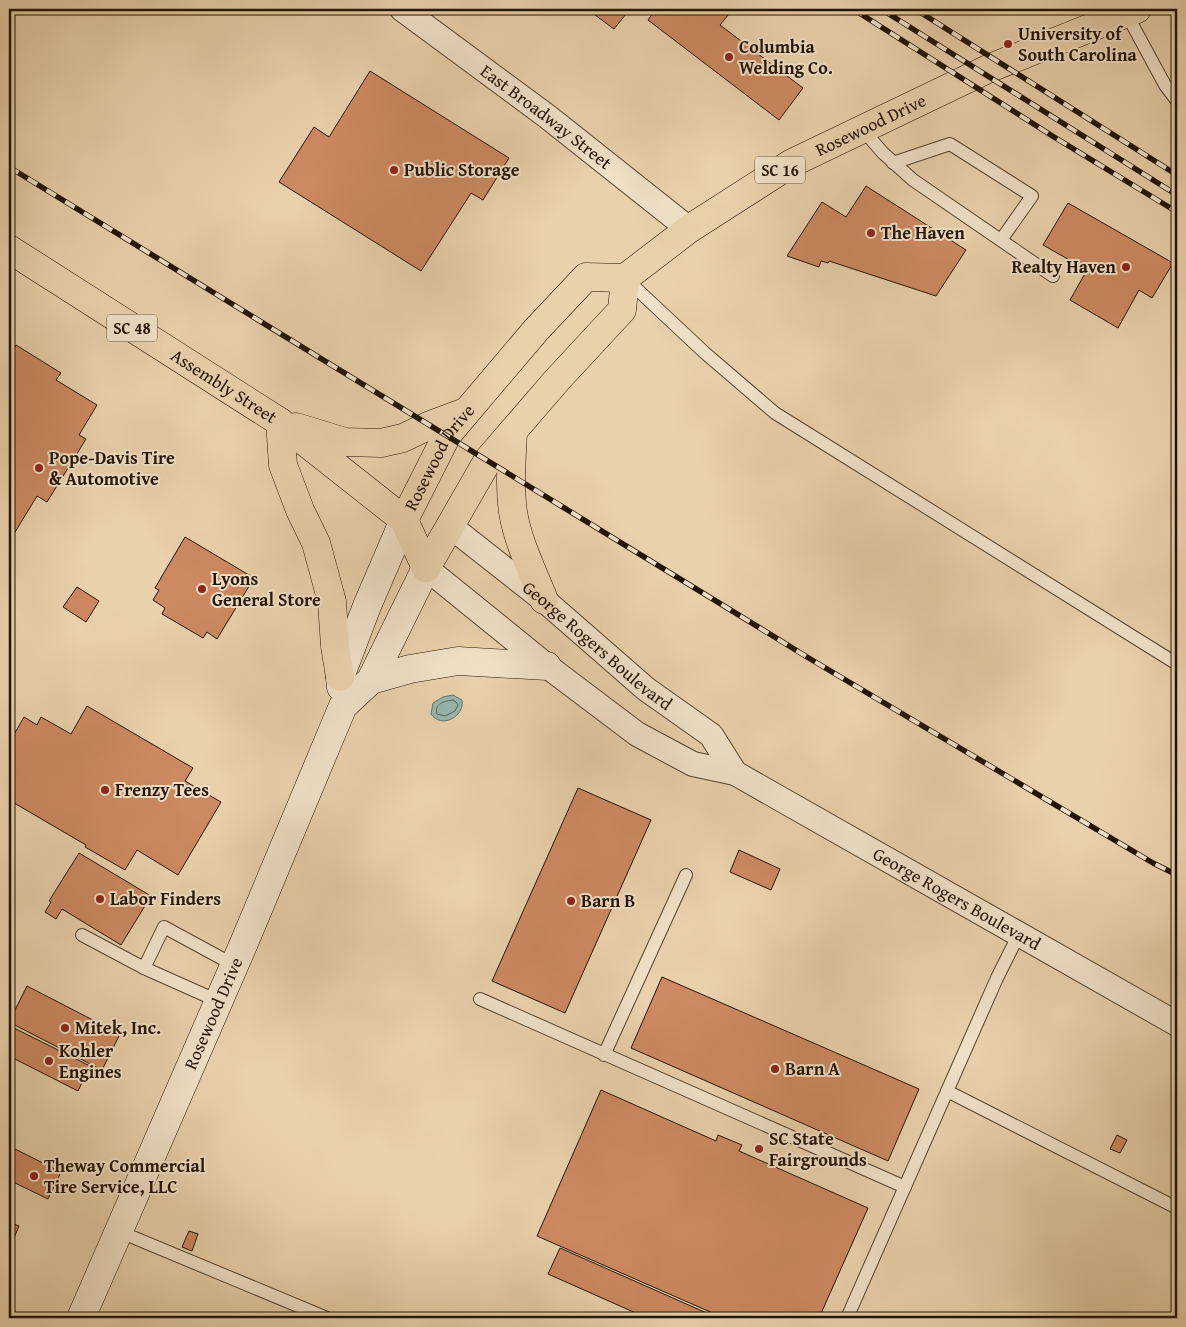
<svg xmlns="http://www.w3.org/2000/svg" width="1186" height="1327" font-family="'Gentium Book Plus',serif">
<rect width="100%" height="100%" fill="#e9d1ab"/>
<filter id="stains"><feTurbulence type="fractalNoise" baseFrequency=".004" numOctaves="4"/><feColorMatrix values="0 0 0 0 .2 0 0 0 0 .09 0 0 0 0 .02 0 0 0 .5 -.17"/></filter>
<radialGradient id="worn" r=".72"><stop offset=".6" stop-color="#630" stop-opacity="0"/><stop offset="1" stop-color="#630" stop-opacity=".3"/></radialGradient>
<path fill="#97b7ad" stroke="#69756b" d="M453 695 462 700C465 717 441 729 431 714L433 703 443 697Z"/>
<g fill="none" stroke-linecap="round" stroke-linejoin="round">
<path stroke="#5d655a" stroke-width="1" d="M453 700 456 702 458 705 455 711 445 716 437 714C434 704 444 701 453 700Z"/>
</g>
<g fill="#cd8961" stroke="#231307">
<polygon points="587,9 630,9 614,29"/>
<polygon points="656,9 733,9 720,25 803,88 779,120 648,20"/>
<polygon points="370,71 509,158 483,200 471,193 421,271 279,182 314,127 329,137"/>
<polygon points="866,186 966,250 936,296 829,261 828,263 821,261 819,267 787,256 822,202 846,217"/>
<polygon points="1068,203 1173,263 1152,298 1139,290 1118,328 1070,300 1087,270 1043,245"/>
<polygon points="16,345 61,373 56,380 97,405 79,435 86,439 47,502 37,496 9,542 9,357"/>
<polygon points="185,537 254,578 217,639 207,632 203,638 162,614 165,608 153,600 159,590 155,588"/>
<polygon points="77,587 99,601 86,622 63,607"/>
<polygon points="87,706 193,768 185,781 221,802 178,875 137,850 125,870 85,847 86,845 9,800 9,743 24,717 37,725 41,717 71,734"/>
<polygon points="578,788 651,820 565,1013 492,981"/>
<polygon points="739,850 780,869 771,890 730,872"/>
<polygon points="79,853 151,896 121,945 62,909 56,919 45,912 51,902 49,901"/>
<polygon points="662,977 919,1089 888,1161 631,1048"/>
<polygon points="27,986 120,1034 102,1070 9,1022"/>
<polygon points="10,1026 90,1066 78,1091 9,1056 9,1029"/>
<polygon points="601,1090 716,1141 718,1135 742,1145 739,1151 868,1208 819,1318 724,1318 537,1236"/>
<polygon points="1117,1135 1127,1140 1120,1153 1110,1149"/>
<polygon points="9,1146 61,1172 48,1199 9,1180"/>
<polygon points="9,1222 19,1226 9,1250"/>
<polygon points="189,1231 198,1234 192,1251 182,1247"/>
<polygon points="560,1248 718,1318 647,1318 548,1274"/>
</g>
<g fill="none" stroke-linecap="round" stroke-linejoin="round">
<defs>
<g id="service">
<polyline points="1126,13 1165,85 1177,101"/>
<polyline points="863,130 883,153 913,180 1053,276"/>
<polyline points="893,163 950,144 1032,196 1001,240"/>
<polyline points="626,279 705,353 775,413 1177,664"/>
<polyline points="82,935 144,968 164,927 234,965"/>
<polyline points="144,968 218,1001"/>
<polyline points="480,999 905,1187"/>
<polyline points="604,1055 686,875"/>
<polyline points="947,1091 1177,1208"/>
<polyline points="118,1231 327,1318"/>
<polyline points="847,1318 997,978 1019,934"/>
</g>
<g id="minor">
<path id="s1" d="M402 9 548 117 689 229"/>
<path id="s2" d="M450 526 544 600 646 689 711 735 735 773"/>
<path id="s3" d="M426 568 547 666 637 734 693 764 735 773 1177 1024"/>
</g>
<g id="secondary">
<polyline points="371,680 410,669 458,661 547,666"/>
<polyline points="341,687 340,677 367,606 404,520"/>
<path id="s4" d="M81 1318 244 943 343 706 371 680 426 568"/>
</g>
<g id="primary">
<path id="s5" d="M9 249 280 422 404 520 426 568"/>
<polyline points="280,422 283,465 300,510 316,543 332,602 335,646 340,677"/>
<polyline points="296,427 345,442 381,443 403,438 430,425 465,412"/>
<path d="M513 431C512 458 509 485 513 512 518 543 533 572 544 600"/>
<path id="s6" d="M404 520 447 435 536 330 586 277 625 278 689 229 792 163 990 68 1137 9"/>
<polyline points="426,568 488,460 557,380 622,310 625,278"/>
</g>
</defs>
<use href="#service" stroke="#544230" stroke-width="14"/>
<use href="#minor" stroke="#544230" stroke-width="26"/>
<use href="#secondary" stroke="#231307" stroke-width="29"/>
<use href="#primary" stroke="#231307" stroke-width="29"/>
<use href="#service" stroke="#f1e1c8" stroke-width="12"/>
<use href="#minor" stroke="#f1e1c8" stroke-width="24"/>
<use href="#secondary" stroke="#f1e1c8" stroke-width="28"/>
<use href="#primary" stroke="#e9d1ab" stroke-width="28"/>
<defs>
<g id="rail">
<polyline points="853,9 1054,137 1177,212"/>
<polyline points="881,9 1177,195"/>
<polyline points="915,9 1177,175"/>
<polyline points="9,167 812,660 1153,863 1177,875"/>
</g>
</defs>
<use href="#rail" stroke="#231307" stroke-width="5.5"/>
<use href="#rail" stroke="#f1e1c8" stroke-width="4" stroke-dasharray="11" stroke-linecap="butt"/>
</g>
<g fill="#8f2418" stroke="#f1e1c8" stroke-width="2">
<circle cx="1008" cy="44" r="5"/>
<circle cx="729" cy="57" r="5"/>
<circle cx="394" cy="170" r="5"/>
<circle cx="871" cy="233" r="5"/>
<circle cx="1126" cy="267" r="5"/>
<circle cx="39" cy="468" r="5"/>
<circle cx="202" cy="589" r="5"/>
<circle cx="105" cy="790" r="5"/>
<circle cx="100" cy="899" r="5"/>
<circle cx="571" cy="901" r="5"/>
<circle cx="65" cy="1028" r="5"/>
<circle cx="49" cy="1061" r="5"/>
<circle cx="775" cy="1069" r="5"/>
<circle cx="759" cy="1149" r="5"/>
<circle cx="34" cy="1176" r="5"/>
</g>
<g text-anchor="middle" stroke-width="4" stroke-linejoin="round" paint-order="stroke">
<g fill="#f1e1c8" stroke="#615141" stroke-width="1">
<rect x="755" y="156.5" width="50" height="27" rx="4"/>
<rect x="107" y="314.5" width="50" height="27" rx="4"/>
</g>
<g font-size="16" font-weight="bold" fill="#231307">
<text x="780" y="176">SC 16</text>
<text x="132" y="334">SC 48</text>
</g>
<g font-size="18" font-weight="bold" fill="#231307" stroke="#f1e1c8" text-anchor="start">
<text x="1018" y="40">University of<tspan x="1018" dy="21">South Carolina</tspan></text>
<text x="739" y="53">Columbia<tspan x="739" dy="21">Welding Co.</tspan></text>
<text x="404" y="176">Public Storage</text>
<text x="881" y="239">The Haven</text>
<text x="1116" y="273" text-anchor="end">Realty Haven</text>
<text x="49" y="464">Pope-Davis Tire<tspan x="49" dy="21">&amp; Automotive</tspan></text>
<text x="212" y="585">Lyons<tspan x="212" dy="21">General Store</tspan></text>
<text x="115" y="796">Frenzy Tees</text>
<text x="110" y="905">Labor Finders</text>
<text x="581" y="907">Barn B</text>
<text x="75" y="1034">Mitek, Inc.</text>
<text x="59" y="1057">Kohler<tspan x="59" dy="21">Engines</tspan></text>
<text x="785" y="1075">Barn A</text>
<text x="769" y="1145">SC State<tspan x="769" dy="21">Fairgrounds</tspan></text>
<text x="44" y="1172">Theway Commercial<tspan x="44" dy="21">Tire Service, LLC</tspan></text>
</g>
<g font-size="18" fill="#231307" stroke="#f1e1c8">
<text dy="6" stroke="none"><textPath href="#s1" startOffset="180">East Broadway Street</textPath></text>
<text dy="6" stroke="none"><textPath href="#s6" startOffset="635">Rosewood Drive</textPath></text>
<text dy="6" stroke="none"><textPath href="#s5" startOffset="255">Assembly Street</textPath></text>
<text dy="6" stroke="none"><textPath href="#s6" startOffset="72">Rosewood Drive</textPath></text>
<text dy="6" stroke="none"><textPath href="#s2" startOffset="190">George Rogers Boulevard</textPath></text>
<text dy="6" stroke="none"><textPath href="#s3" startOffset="630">George Rogers Boulevard</textPath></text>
<text dy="6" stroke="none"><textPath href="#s4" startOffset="332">Rosewood Drive</textPath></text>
</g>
</g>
<rect width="1186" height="1327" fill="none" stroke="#e9d1ab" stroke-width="30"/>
<rect x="10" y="10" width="1166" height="1307" fill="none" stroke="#231307" stroke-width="2.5"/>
<rect x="15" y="15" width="1156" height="1297" fill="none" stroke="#231307"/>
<rect width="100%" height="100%" filter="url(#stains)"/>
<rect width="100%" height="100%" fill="url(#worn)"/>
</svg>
